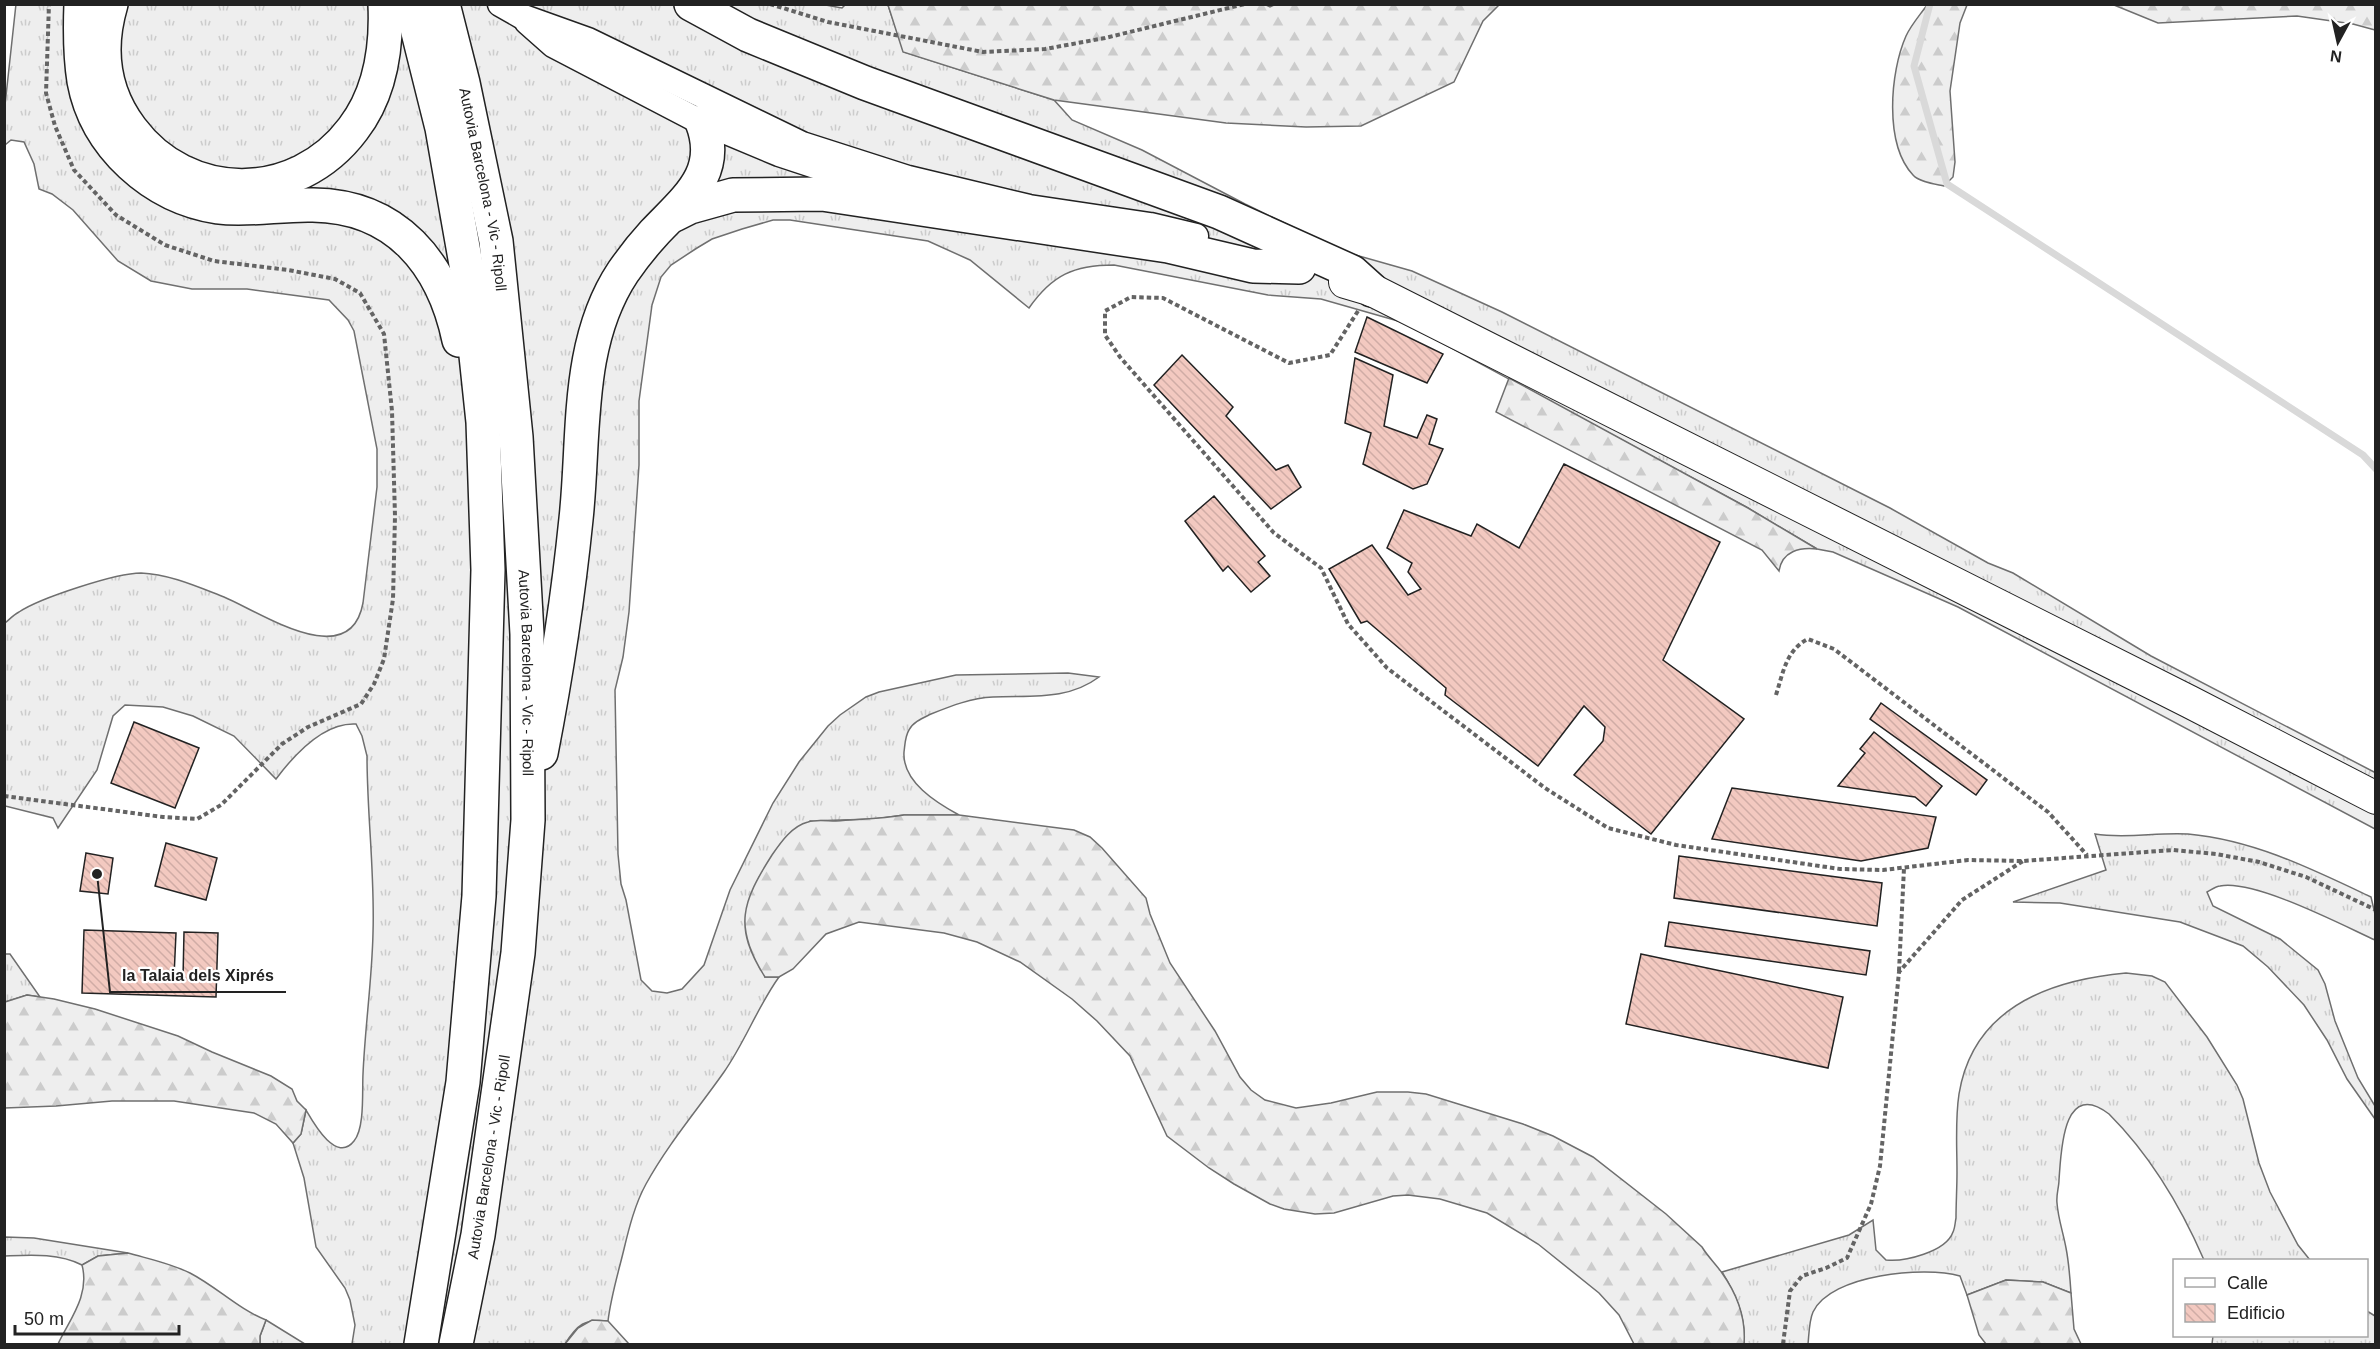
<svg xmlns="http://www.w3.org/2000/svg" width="2380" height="1349" font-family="Arial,sans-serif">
<defs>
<pattern id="grass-tufts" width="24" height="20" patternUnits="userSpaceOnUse" patternTransform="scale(1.5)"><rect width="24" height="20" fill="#eee"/><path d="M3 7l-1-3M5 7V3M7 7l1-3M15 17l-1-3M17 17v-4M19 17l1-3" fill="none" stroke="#ccc"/></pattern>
<pattern id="forest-firs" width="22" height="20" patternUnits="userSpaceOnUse" patternTransform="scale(1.5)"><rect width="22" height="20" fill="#eee"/><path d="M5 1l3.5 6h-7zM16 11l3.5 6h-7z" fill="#ccc"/></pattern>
<pattern id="building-back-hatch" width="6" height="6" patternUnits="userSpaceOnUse" patternTransform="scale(1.5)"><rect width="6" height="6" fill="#f3c9c0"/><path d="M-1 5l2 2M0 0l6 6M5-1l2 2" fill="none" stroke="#d0aca5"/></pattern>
</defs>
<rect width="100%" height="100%" fill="#fff"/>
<g fill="url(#grass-tufts)" stroke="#6f6f6f" stroke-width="1.5">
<path d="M16 4H820L842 8 845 5H888L904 52 1054 100 1072 120 1142 150 1245 204 1345 252 1412 271 1502 312 1890 508 1988 563 2013 573 2151 656 2376 773 2375 829 1958 607 1833 552 1817 549 1748 508 1405 323 1321 299 1268 295 1114 265C1074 265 1052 275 1029 308L970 260 928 241 790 220H773L742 229 712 239 697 248 671 265 661 277 652 305 639 401V465L629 612 623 657 615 690 618 854 621 884 626 900 641 980 652 991 667 993 682 989 704 965 730 890 773 803 799 762 828 726 840 715 866 697 879 692 956 675 1068 673 1099 677C1067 701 1030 695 993 697 971 698 951 706 931 714 923 718 913 722 909 730 905 736 905 745 904 752 902 782 937 803 959 815H904L874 819 810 821 765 977H779C758 1006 745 1042 724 1072 698 1109 668 1144 646 1184 635 1204 629 1228 624 1249 618 1274 611 1296 608 1321 585 1318 577 1325 565 1344H352L355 1325 350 1300 345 1288 316 1247 304 1178 293 1143 301 1134 306 1110C313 1122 336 1164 354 1141 365 1128 362 1091 363 1074 365 1027 372 980 373 933 375 874 367 815 367 756L362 736 356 724C323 722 294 755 276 779L234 736 193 716 163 707 125 705 113 716 97 770 58 828 53 818 5 806V623C9 620 13 615 19 612 40 598 116 573 141 573 169 574 198 587 224 597 260 612 350 674 363 603L377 487V449L354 331 348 320 329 300 247 289H192L151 281 118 261 73 210 52 194 39 189 34 164 24 142 11 140 5 145V105Z"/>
<path d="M2095 834C2126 839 2157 832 2188 834 2254 840 2312 869 2371 897L2375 914V940C2342 925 2254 879 2220 886 2216 886 2211 890 2207 892L2213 906 2280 939 2318 970 2325 984 2335 1021 2358 1078 2375 1106V1119L2347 1079 2327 1040 2304 1005 2268 967 2243 946 2180 922 2060 903 2013 902 2106 870Z"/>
<polygon points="5,954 10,954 40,997 27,995 5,1002"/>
<path d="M2126 973 2152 976 2165 982 2207 1037 2237 1085 2243 1099 2259 1163 2270 1192 2298 1245 2310 1260H2204C2181 1207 2150 1155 2109 1114 2062 1078 2061 1154 2059 1180 2059 1187 2056 1195 2057 1203 2058 1218 2063 1232 2066 1248 2069 1263 2070 1278 2071 1293L2043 1282 2006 1280 1967 1295 1960 1276C1925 1266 1831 1274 1813 1312 1809 1321 1809 1335 1808 1344H1744C1746 1317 1736 1295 1722 1272L1849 1235 1873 1220 1876 1250 1886 1260C1904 1262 1946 1252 1953 1232 1955 1228 1955 1223 1956 1218 1956 1203 1957 1188 1957 1172 1957 1146 1955 1120 1959 1094 1973 1008 2049 980 2126 973Z"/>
<path d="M5 1237 34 1238 128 1253 98 1256 82 1265C58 1253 31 1255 5 1256Z"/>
<polygon points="2367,1311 2375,1316 2375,1344 2212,1344 2213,1336 2366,1336"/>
<polygon points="266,1320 305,1344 260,1344 260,1336"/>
</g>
<g fill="url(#forest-firs)" stroke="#6f6f6f" stroke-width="1.5">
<polygon points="1264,4 1270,7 1276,4 1499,5 1483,21 1454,82 1361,126 1306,127 1226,123 1054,100 903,52 888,5"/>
<path d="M1927 5H1967L1960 23 1950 91 1955 162 1953 177 1944 186C1935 184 1919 182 1913 175 1884 144 1890 72 1906 36 1911 25 1920 15 1927 5Z"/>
<polygon points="2114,5 2375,5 2375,30 2353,24 2297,16 2158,23"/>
<path d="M1509 378 1748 508 1817 549C1800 547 1782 551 1779 571L1762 550 1496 412Z"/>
<path d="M904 815H959L1074 830 1090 837 1102 848 1146 898 1150 914 1170 963 1215 1031 1240 1077 1251 1090 1265 1100 1296 1108 1331 1103 1377 1092H1408L1426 1094 1523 1124 1553 1136 1593 1157 1666 1214 1702 1247C1708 1257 1716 1264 1722 1273 1737 1294 1746 1319 1744 1344H1634L1619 1315 1599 1293 1538 1244 1487 1213 1440 1199 1408 1195 1393 1196 1334 1213 1315 1214 1284 1209 1270 1204 1234 1184 1209 1168 1167 1136 1130 1056 1097 1021 1072 999 1020 962 977 942 944 933 859 922 826 934 793 969 779 977H765C733 927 742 902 772 855 781 842 792 826 808 822 816 819 827 821 836 821 859 819 881 819 904 815Z"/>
<polygon points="27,995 54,999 95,1009 178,1036 212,1052 271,1076 292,1089 297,1101 306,1110 301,1134 293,1143 276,1124 254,1113 174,1101 112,1101 56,1106 5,1108 5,1002"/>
<path d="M128 1253C149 1259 170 1263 190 1273 217 1287 238 1309 266 1320L260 1336V1344H58C70 1319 90 1295 82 1265L98 1256Z"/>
<polygon points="2006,1280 2043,1282 2071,1293 2074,1329 2081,1344 1986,1344 1979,1335 1967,1295"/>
<polygon points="592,1320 608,1321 629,1344 565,1344 578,1328"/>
</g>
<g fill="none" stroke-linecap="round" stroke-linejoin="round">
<polyline stroke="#d9d9d9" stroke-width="7" points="1930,4 1914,66 1947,184 2363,455 2376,469"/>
</g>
<g fill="url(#building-back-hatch)" stroke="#222" stroke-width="1.5">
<polygon points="1367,317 1443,354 1427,383 1355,352"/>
<polygon points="1182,355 1233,407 1226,416 1276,470 1288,465 1301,487 1271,509 1154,385"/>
<polygon points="1355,358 1393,375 1384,426 1417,438 1427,415 1437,419 1429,444 1443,449 1427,484 1413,489 1363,464 1371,433 1345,423"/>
<polygon points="1564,464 1720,542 1663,660 1744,719 1651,834 1574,775 1603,741 1605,727 1584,706 1538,766 1445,695 1446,688 1367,621 1361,623 1329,569 1372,545 1408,595 1421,589 1408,572 1412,563 1387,548 1404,510 1471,536 1477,524 1519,548"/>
<polygon points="1214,496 1265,556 1258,562 1270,576 1251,592 1228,566 1223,571 1185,521"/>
<polygon points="1881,703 1987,780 1976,795 1870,719"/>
<polygon points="134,722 199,748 175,808 111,783"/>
<polygon points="1874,732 1942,786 1926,806 1915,797 1838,786 1865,753 1860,749"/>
<polygon points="1732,788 1936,817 1928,848 1861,861 1712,839"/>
<polygon points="166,843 217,858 206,900 155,886"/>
<polygon points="86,853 113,858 108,894 80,891"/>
<polygon points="1679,856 1882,883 1877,926 1674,898"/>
<polygon points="1669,922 1870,951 1866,975 1665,946"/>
<polygon points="84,930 176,933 174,977 183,978 184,932 218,933 216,997 82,993"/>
<polygon points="1641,954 1843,997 1828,1068 1626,1024"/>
</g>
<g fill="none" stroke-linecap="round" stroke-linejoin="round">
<defs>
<g id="minor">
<polyline points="500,4 521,16 588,40 802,144 908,178 1029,207 1150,225 1196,236"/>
<polyline points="527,22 553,45 693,118 779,154 876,186 906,191"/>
</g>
<polyline id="major" points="1345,282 1372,290 2190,702 2376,798"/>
<g id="highway">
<path d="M81 4C80 30 80 56 84 81 96 146 153 197 218 207 249 211 281 204 313 205 396 206 443 263 459 340"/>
<path d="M111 4C98 48 103 92 131 129 187 204 296 205 353 129 380 94 387 47 385 4"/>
<polyline points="411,4 442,128 467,270 483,422 488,570 479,896 463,1082 421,1344"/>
<path id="s1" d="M443 4 463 83 496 241 516 437 527 634 528 820 518 953 478 1235 456 1344"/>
<polyline points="691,4 748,35 865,83 1219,212 1352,272 1372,290"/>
<polyline points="674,215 690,207 733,195 822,194 1168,246 1253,266 1299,267"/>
<path d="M541 753C556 676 568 598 576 519 585 437 575 344 623 272 632 259 643 245 654 233 686 199 722 173 702 122"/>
</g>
</defs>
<use href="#minor" stroke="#222" stroke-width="27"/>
<use href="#major" stroke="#222" stroke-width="34"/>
<use href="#highway" stroke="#222" stroke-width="36"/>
<g stroke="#646464" stroke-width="4" stroke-dasharray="4.5 3" stroke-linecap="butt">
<polyline points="770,4 828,22 983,52 1045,49 1105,38 1245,4"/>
<polyline points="1358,311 1330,355 1289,363 1163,298 1131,297 1105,311 1105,335 1120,357 1274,533 1321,568 1348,624 1387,668 1545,788 1608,828 1676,845 1840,869 1883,870 1968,860 2023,861 2173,850 2216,854 2259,862 2306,877 2376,910"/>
<path d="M1776 695C1783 673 1786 650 1808 639L1834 649 2048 812 2087 855"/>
<polyline points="4,796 163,817 197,819 221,805 282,744 308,727 361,704 374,684 384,659 393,599 395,516 392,411 384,334 360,293 335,279 288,270 214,261 165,245 116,215 74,170 55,126 46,93 49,4"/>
<polyline points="1899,971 1904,868"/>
<polyline points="1783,1344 1790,1291 1802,1276 1826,1268 1847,1258 1871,1204 1880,1166 1899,972 1962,900 2023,861"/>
</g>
<use href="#minor" stroke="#fff" stroke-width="24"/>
<use href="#major" stroke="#fff" stroke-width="32"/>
<use href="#highway" stroke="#fff" stroke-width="33"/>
</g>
<g text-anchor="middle" stroke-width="4.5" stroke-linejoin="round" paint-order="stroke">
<g font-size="15" fill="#222" stroke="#fff">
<text dy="5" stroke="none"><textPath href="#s1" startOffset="190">Autovia Barcelona - Vic - Ripoll</textPath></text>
<text dy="5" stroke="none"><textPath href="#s1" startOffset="676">Autovia Barcelona - Vic - Ripoll</textPath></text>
<text transform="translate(489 1157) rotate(-81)" y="5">Autovia Barcelona - Vic - Ripoll</text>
</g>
</g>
<path fill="none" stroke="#222" stroke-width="2" d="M97 874L110 992H286"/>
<circle fill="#222" stroke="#fff" stroke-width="2" cx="97" cy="874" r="6"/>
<g font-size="16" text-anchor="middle" font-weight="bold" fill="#222" stroke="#fff" stroke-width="4.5" stroke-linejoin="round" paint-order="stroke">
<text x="198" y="981">la Talaia dels Xiprés</text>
</g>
<rect width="2380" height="1349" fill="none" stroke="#222222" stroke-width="12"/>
<rect x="2173" y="1259" width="195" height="78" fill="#ffffff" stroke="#a7a7a7" stroke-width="1.5"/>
<rect x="2185" y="1278" width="30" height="9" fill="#ffffff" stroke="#a7a7a7" stroke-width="1.5"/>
<text x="2227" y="1289" font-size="18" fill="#222222">Calle</text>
<rect x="2185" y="1304" width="30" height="18" fill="url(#building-back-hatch)" stroke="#a7a7a7" stroke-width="1.5"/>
<text x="2227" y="1319" font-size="18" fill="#222222">Edificio</text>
<g transform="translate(2338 42) rotate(188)" stroke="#ffffff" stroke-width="4.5" paint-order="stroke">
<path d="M0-4.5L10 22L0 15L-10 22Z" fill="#222222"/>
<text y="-9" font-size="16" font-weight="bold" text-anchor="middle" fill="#222222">N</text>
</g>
<path d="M15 1325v9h164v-9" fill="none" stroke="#222222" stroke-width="3"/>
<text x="24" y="1325" font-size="18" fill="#222222" stroke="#ffffff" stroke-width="4.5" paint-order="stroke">50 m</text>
</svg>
